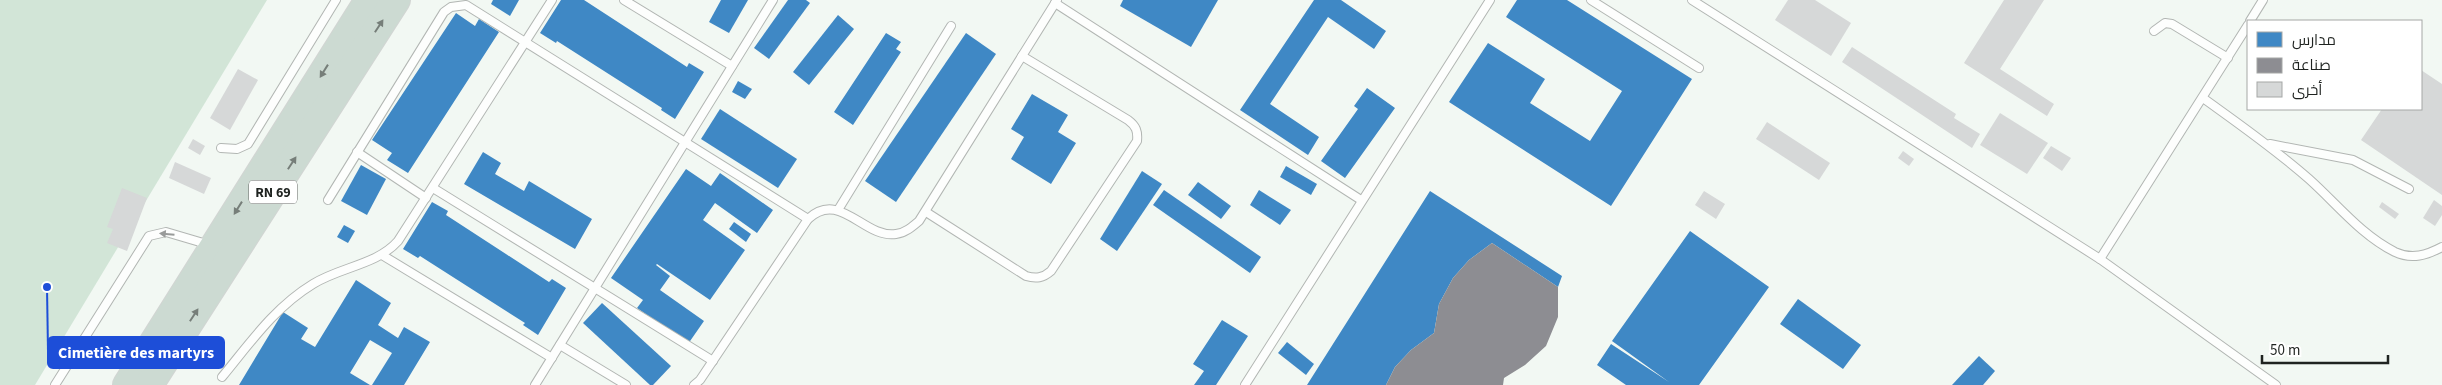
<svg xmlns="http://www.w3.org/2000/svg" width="2442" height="385" font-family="'Source Sans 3',Cairo,sans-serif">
<rect width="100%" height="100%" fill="#f2f8f3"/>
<polygon fill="#d2e5d7" points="0,0 267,0 35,385 0,385"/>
<g fill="#3f88c5">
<polygon points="493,0 519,0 510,16 491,4"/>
<polygon points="561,0 584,0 687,67 689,63 704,72 675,119 661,110 662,108 557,41 556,43 540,33"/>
<polygon points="721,0 748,0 729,33 709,22"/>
<polygon points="788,0 806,0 810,3 769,59 754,48"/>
<polygon points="1123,0 1218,0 1191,47 1120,6"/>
<polygon points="1314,0 1341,0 1386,31 1374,49 1328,17 1270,104 1319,137 1308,155 1240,110"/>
<polygon points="1517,0 1567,0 1692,79 1611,206 1449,102 1488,43 1545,79 1530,103 1590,141 1622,91 1506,17"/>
<polygon points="456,13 475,26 479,19 499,32 408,173 387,160 392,153 372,140"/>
<polygon points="838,15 854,29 809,85 793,72"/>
<polygon points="886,33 901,42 896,49 901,52 853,125 834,112"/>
<polygon points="966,33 996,54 896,202 865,181"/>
<polygon points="738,81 752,89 745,99 732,92"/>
<polygon points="1367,88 1395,108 1345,178 1321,161 1358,109 1354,106"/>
<polygon points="1032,94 1068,115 1058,132 1076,143 1051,184 1011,159 1024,137 1011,129"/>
<polygon points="720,109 797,159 778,188 701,139"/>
<polygon points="483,152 501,163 495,174 524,191 529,181 592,219 575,249 464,184"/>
<polygon points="361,165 386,179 367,215 341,201"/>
<polygon points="1286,166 1317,184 1311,195 1280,177"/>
<polygon points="686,169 711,186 720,173 773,210 757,233 715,203 703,220 745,250 710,300 657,264 656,265 670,276 660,290 704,321 688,344 637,308 643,300 611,278"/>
<polygon points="1142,171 1162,184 1117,251 1100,239"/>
<polygon points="1198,182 1231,206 1221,219 1188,195"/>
<polygon points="1164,190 1261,257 1250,273 1153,205"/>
<polygon points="1259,190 1291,210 1280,225 1250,205"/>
<polygon points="1430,191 1562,276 1558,287 1492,243 1469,260 1453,278 1439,304 1434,333 1411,350 1395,367 1386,385 1307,385"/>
<polygon points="432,202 448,211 446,215 549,282 552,279 566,288 538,335 523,325 525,323 420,256 418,258 403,249"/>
<polygon points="734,222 751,234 746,242 729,229"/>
<polygon points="344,225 355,231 348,243 337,237"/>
<polygon points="1690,231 1769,287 1699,385 1626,385 1597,365 1611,344 1669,382 1612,341"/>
<polygon points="356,280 391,303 378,325 398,338 404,327 430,342 404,385 372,385 392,353 370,340 350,373 370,385 239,385 283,312 308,328 301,339 315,347"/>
<polygon points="1798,299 1861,345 1843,369 1780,324"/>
<polygon points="602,303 671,366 653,385 650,385 583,323"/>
<polygon points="1222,320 1248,336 1216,385 1194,385 1204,371 1193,364"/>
<polygon points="1287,342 1314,364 1306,375 1278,353"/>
<polygon points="1979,356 1995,371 1983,385 1952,385"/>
</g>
<polygon fill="#8d8d92" points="1492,243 1558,287 1558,317 1546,346 1525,365 1504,378 1503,385 1386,385 1395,367 1411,350 1434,333 1439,304 1453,278 1469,260"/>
<g fill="#d6d8d8">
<polygon points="1788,0 1815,0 1851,23 1831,56 1775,20"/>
<polygon points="2004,0 2044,0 2000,69 2054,104 2047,116 1964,63"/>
<polygon points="1852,47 1956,114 1954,118 1980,134 1972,148 1842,62"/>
<polygon points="238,69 258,80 230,130 210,118"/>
<polygon points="2421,70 2442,84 2442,195 2361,140 2382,109 2421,109"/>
<polygon points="2000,113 2048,143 2027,174 1980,145"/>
<polygon points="1767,122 1830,163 1819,180 1756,139"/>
<polygon points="193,139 205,146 200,155 188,148"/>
<polygon points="2051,146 2071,158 2062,171 2043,158"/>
<polygon points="1903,151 1914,159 1909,166 1898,158"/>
<polygon points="175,162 211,178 204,194 169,178"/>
<polygon points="122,188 147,198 127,251 107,243 113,229 107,227"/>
<polygon points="1704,191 1725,204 1716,219 1695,205"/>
<polygon points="2434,200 2442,206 2442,215 2435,226 2423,218"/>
<polygon points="2382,202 2399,214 2395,219 2379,207"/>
</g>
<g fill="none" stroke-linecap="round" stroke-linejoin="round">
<defs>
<g id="lane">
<polyline points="624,0 732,66"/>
<polyline points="1591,0 1699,68"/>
<polyline points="1692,0 2100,259 2276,385"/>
<polyline points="1055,3 1361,200"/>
<polyline points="2250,21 2263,0"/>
<polyline points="2154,31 2165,23 2172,24 2228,58"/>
<path d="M2203 98C2239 124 2275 149 2309 179 2337 204 2361 235 2395 252 2412 260 2427 255 2442 247"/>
<polyline points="2270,144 2353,160 2409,189"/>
<polyline points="221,148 237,149 248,144 336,0"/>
<polyline points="357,152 426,198"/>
<polyline points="433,188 713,361"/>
<polyline points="328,200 444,12 451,7 466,5 808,219"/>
<polyline points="838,210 951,26"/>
<path d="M926 212 1026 276C1036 279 1043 278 1051 271L1137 141C1138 131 1136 126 1128 120L1022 56"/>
<polyline points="382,255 552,358"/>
<polyline points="2100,259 2248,25"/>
<polyline points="560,345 626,385"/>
<path d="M222 377C250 343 275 307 313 284 340 267 377 265 398 241L552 0"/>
<polyline points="55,385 149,236 166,232 210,245"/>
<polyline points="535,385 773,0"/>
<path d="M694 385 700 380 808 219C840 189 864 239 896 234 905 233 912 227 919 221L1057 0"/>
<polyline points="1245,385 1490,0"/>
</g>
<g id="highway">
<polyline points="127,385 369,0"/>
<polyline points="149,385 396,0"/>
</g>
</defs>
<use href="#lane" stroke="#b2b6b3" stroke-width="10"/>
<use href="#highway" stroke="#d2d5d3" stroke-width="30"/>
<use href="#lane" stroke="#fdfefd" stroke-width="8"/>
<use href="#highway" stroke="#ccdad2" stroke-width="28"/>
</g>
<defs><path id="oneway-solid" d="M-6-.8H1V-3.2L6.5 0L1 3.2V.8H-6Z" transform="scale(1.25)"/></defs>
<g fill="#767e79">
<use href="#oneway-solid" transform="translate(379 26) rotate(-57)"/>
<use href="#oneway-solid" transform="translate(324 71) rotate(122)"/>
<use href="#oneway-solid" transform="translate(292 163) rotate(-57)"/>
<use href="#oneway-solid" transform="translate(238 208) rotate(122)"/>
<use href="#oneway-solid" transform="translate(194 315) rotate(-57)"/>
</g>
<use fill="#999b9a" href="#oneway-solid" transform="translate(167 234) rotate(-175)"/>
<g text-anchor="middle" stroke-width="5" stroke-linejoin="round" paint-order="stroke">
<rect fill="#fff" stroke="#626563" stroke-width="1" x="249" y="180.5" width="48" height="23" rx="4"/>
<g font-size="14" font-weight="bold" fill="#1f2320">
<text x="273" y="197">RN 69</text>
</g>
</g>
<path fill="none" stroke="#1d4ed8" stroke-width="2" d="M47 287L48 352"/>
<circle fill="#1d4ed8" stroke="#fff" stroke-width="2" cx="47" cy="287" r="5"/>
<rect fill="#1d4ed8" stroke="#1d4ed8" stroke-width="2" x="48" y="337" width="176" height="31" rx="5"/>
<g font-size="16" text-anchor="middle" font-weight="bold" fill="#fff">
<text x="136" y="358">Cimetière des martyrs</text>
</g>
<rect x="2247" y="20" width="175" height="90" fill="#ffffff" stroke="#a5a7a6"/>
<rect x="2257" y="32" width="25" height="15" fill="#3f88c5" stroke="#a5a7a6"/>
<text x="2292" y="45" font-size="15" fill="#1f2320">مدارس</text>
<rect x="2257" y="58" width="25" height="15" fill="#8d8d92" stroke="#a5a7a6"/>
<text x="2292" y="70" font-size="15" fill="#1f2320">صناعة</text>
<rect x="2257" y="82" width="25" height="15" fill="#d6d8d8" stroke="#a5a7a6"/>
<text x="2292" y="95" font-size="15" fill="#1f2320">أخرى</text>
<path d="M2262 355v8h126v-8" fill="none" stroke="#1f2320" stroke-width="2.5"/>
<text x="2270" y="355" font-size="15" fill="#1f2320" stroke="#ffffff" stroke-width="4" paint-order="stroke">50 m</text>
</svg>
